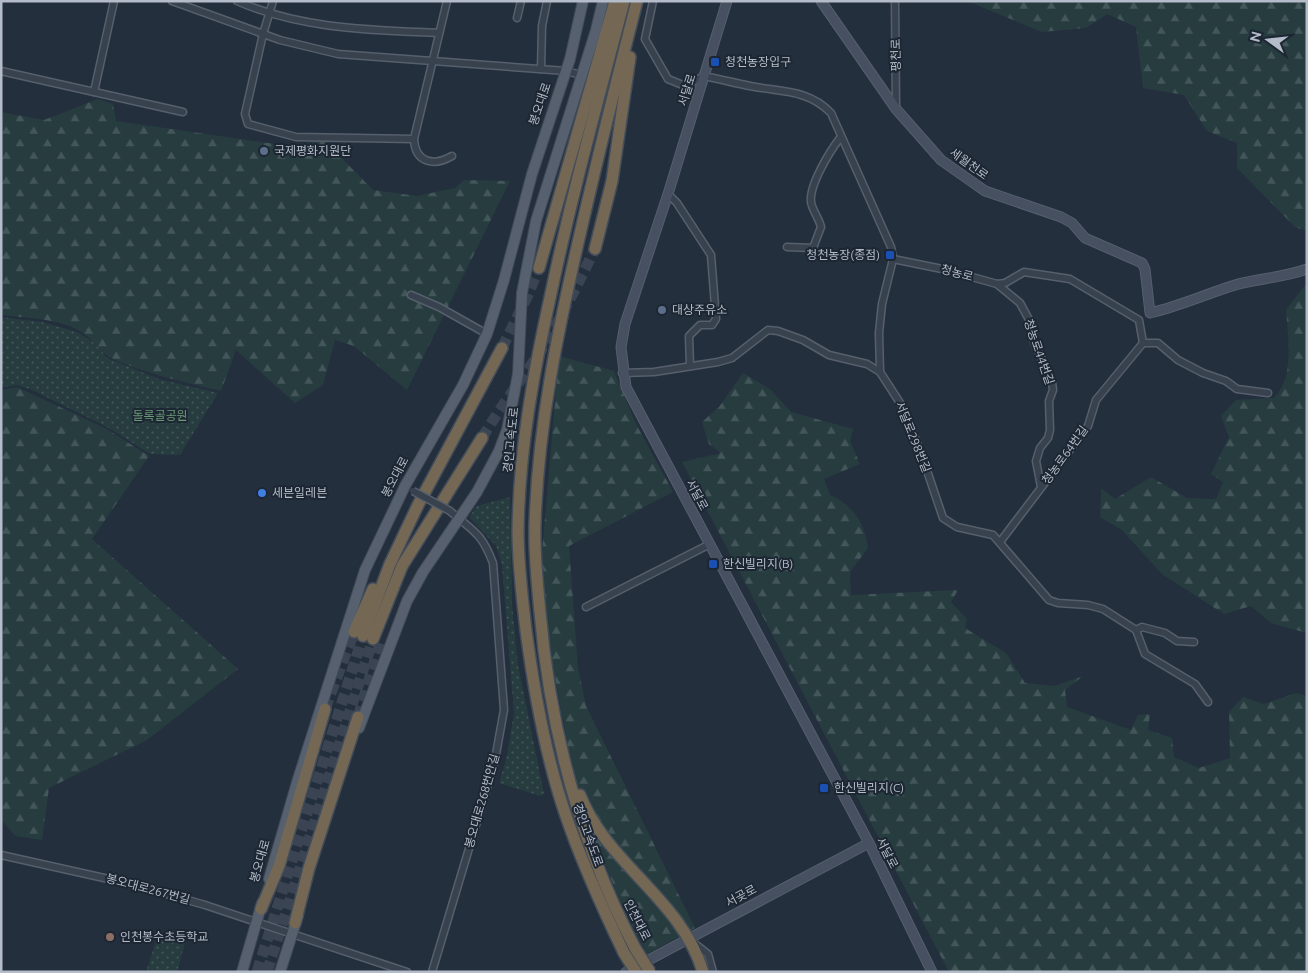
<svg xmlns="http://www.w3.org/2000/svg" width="1308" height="973" font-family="Ubuntu,'Noto Sans KR',sans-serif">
<defs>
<pattern id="green-dots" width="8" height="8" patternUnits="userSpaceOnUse" patternTransform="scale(1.25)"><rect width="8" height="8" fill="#263c3f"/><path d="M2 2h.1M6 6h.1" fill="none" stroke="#435659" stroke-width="1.8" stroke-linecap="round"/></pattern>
<pattern id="forest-firs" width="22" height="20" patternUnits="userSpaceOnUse" patternTransform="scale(1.25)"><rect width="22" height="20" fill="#263c3f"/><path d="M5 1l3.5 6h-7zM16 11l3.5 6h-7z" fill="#435659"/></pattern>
</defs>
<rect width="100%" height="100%" fill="#242f3e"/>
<g fill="url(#green-dots)">
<polygon points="1,317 42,322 77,332 96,344 107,358 159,379 218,393 180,455 150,454 109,428 30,389 16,385 1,388"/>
<polygon points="510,497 512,604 518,665 544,794 540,796 499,783 507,756 514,713 502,565 496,546 469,517 477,506"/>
<polygon points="158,935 185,943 177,972 146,972"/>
</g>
<g fill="url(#forest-firs)">
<polygon points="967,1 1307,1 1307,231 1295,227 1237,168 1237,143 1207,131 1184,95 1143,88 1136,27 1107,14 1086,28 1042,32"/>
<path d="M98 99 113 104 116 121 289 146 324 140 373 190 417 196 455 188 464 180 510 181 407 390 354 346 335 340 323 385 295 403 236 350 221 391C184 382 146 374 111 358 102 354 90 335 76 329 54 318 25 318 1 315V112L44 120Z"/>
<path d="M1305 285 1307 287V633L1271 623 1251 606 1224 614 1162 574 1122 530 1100 517 1101 488 1115 499 1151 477 1187 498 1216 499 1223 482 1211 474 1229 437 1221 416 1236 400 1274 398C1295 376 1288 339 1286 310Z"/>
<polygon points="559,356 614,371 636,424 673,492 569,546 578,668 586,706 695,928 647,954 623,908 593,835 571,763 548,639 542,552"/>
<path d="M743 373 770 389 791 412 853 429 850 441 860 464 824 479 830 495C853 504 865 524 868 548L850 572 851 595 958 590 951 602 967 619 965 628 1006 653 1025 683 1055 686 1083 676 1065 690 1067 707 1131 730 1138 715 1150 714 1148 730 1172 738 1174 757 1199 768 1230 758 1229 712 1243 697 1264 704 1296 693 1307 696V972H949L682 462 721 453 709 444 702 422 719 407Z"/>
<polygon points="17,387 107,429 149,456 92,539 238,669 147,740 49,788 42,840 15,836 1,819 1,390"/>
</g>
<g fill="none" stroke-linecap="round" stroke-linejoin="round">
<g stroke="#3a4453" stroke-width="11" stroke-dasharray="11 5.5" stroke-linecap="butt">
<polyline points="502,348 527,297 539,268"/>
<path d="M482 438C499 409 519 383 538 355 560 321 577 285 595 249"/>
<polyline points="325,709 354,632"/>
<polyline points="358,717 381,640"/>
<polyline points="257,972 363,636"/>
<polyline points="267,972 373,639"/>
</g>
<defs>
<g id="street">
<polyline points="172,1 280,40 338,54 566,71 581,75"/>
<path d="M237 1C300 29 371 30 439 33"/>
<polyline points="273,1 263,34 245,114 248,124 296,137 414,139"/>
<path d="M447 1 414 139C415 162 433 167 452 156"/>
<path d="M653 1 645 39 668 79 685 86 704 76C719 79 735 83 750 86 780 92 808 89 831 113L891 247 893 259 947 270 997 284 1005 283 1024 272 1070 279 1139 320 1143 343H1158L1178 360 1203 373 1226 381 1237 389 1268 393"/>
<polyline points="895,1 896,109"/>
<polyline points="517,18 521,1"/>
<polyline points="541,69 542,26 547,1"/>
<polyline points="1,71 183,112"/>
<polyline points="94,92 114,1"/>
<polyline points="668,194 677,203 711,255 716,319 712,325 700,325 689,336 690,366"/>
<path d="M787 247 813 248 821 227C819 218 812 210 811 202 809 185 830 151 840 138"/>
<polyline points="997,284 1020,303 1033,327 1034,342 1052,382 1053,390 1049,401 1050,430 1048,438 1040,448 1036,461 1041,487"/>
<polyline points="411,295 439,307 487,334"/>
<polyline points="880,372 879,333 882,304 893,259"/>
<polyline points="622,373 654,372 718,362 732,358 768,330 778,331 803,340 829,355 867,364 880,372 902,406 921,453 943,518 957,527 993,535 1049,600 1058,603 1088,605 1103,609 1136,630 1145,654 1195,684 1208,702"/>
<polyline points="1000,542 1088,426 1096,400 1143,343"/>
<polyline points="586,607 710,544"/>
<polyline points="1136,630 1142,627 1165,633 1177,641 1194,642"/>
<polyline points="1,855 131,884 205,905 407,972"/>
<polyline points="694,943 708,954 713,972"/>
<path d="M432 972 494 765 504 710 493 563C481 532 474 532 450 511"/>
</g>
<g id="secondary">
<polyline points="727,1 668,194 625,324 621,347 626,387 869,843 932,972"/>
<path d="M821 1 896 109 941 160 985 191 1061 217 1072 223 1085 238 1142 263 1145 269 1150 313C1180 306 1206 294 1235 285 1259 278 1282 278 1307 269"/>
<polyline points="626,972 869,843"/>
</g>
<g id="primary">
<polyline points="359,728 407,601 423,572 477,492 499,451 507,430 518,374 522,293 536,221 596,30 603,1"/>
<polyline points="269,879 298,779 365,570 405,486 463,385 487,334 504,280 532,174 570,59 583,1"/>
<polyline points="242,972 262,903"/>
<polyline points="280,972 298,916"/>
</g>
<g id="highway">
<polyline points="595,249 612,181 630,57"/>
<polyline points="539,268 615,1"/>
<polyline points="354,632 373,589"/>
<polyline points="363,636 390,564 418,505 502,348"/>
<polyline points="373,639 402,566 482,438"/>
<path d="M580 795C606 863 682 900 703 972"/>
<polyline points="261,909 279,866 325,709"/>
<polyline points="295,923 309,868 358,717"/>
<path d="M635 948C580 843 550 729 540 612 537 582 534 553 535 524 538 425 558 330 580 234 598 156 617 79 637 1"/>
<path d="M624 953C602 907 581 861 565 813 545 754 534 691 526 630 522 597 518 564 518 531 519 452 533 375 550 298 571 198 598 100 624 1"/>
</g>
</defs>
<use href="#street" stroke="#565f6c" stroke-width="9"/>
<use href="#secondary" stroke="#565f6c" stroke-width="11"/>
<use href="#primary" stroke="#414a57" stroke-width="12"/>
<use href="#highway" stroke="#434c59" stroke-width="14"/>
<use href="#street" stroke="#38414e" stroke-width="6"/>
<use href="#secondary" stroke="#465061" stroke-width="9"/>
<use href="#primary" stroke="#56606e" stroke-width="10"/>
<use href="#highway" stroke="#746855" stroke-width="11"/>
<defs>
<polyline id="street-bridge" points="413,491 450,511"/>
<g id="highway-bridge">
<polyline points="635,948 650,972"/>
<polyline points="624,953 636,972"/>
</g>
</defs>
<use href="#street-bridge" stroke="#565f6c" stroke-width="9" stroke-linecap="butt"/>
<use href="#highway-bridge" stroke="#434c59" stroke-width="14" stroke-linecap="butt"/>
<use href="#street-bridge" stroke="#38414e" stroke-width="6"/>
<use href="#highway-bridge" stroke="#746855" stroke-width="11"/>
</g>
<g fill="#1a4fb4" stroke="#1d2633" stroke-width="2">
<rect x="710" y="57" width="10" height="10" rx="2.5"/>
<rect x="885" y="250" width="10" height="10" rx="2.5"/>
<rect x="708" y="559" width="10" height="10" rx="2.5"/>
<rect x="819" y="783" width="10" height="10" rx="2.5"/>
</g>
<g fill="#5c6f8a" stroke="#1d2633" stroke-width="2">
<circle cx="264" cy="151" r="5"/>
<circle cx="662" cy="310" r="5"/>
</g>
<circle fill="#3f7fe0" stroke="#1d2633" stroke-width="2" cx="262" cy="493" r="5"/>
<circle fill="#8d6e63" stroke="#1d2633" stroke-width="2" cx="110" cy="937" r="5"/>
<g text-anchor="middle" stroke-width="4" stroke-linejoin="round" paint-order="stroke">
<g font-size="12" fill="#b4bcc9" stroke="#1d2633">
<text transform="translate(896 55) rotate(-91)" y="4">평천로</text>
<text transform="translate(687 90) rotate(-73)" y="4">서달로</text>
<text transform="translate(540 104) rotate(-71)" y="4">봉오대로</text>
<text transform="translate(969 164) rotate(36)" y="4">세월천로</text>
<text transform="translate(957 273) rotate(15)" y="4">청농로</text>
<text transform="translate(1039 352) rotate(71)" y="4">청농로44번길</text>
<text transform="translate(913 437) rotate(68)" y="4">서달로298번길</text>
<text transform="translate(511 440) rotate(-84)" y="4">경인고속도로</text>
<text transform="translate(1065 455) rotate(-54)" y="4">청농로64번길</text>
<text transform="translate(395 477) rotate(-62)" y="4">봉오대로</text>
<text transform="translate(697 495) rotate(62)" y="4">서달로</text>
<text transform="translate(482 801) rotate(-74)" y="4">봉오대로268번안길</text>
<text transform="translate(588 835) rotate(70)" y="4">경인고속도로</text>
<text transform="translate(887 853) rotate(63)" y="4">서달로</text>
<text transform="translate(260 861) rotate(-74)" y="4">봉오대로</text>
<text transform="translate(148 889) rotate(15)" y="4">봉오대로267번길</text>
<text transform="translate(741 896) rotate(-28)" y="4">서곶로</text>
<text transform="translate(637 920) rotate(63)" y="4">인천대로</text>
</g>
<g font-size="12" fill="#b4bcc9" stroke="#1d2633" text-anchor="start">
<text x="725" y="66">청천농장입구</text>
<text x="274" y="155">국제평화지원단</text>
<text x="880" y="259" text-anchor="end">청천농장(종점)</text>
<text x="672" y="314">대상주유소</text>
<text x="272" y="497">세븐일레븐</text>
<text x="723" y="568">한신빌리지(B)</text>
<text x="834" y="792">한신빌리지(C)</text>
<text x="120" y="941">인천봉수초등학교</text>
</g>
<g font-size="12" fill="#6b9a76" stroke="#1d2633">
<text x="160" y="420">돌록골공원</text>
</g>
</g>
<rect width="1308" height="973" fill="none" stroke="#b4bcc9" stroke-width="5"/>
<g transform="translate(1268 40) rotate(285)" stroke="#1d2633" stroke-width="4" paint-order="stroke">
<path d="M0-4L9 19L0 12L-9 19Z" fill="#b4bcc9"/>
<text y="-8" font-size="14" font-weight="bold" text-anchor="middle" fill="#b4bcc9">N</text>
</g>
</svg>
